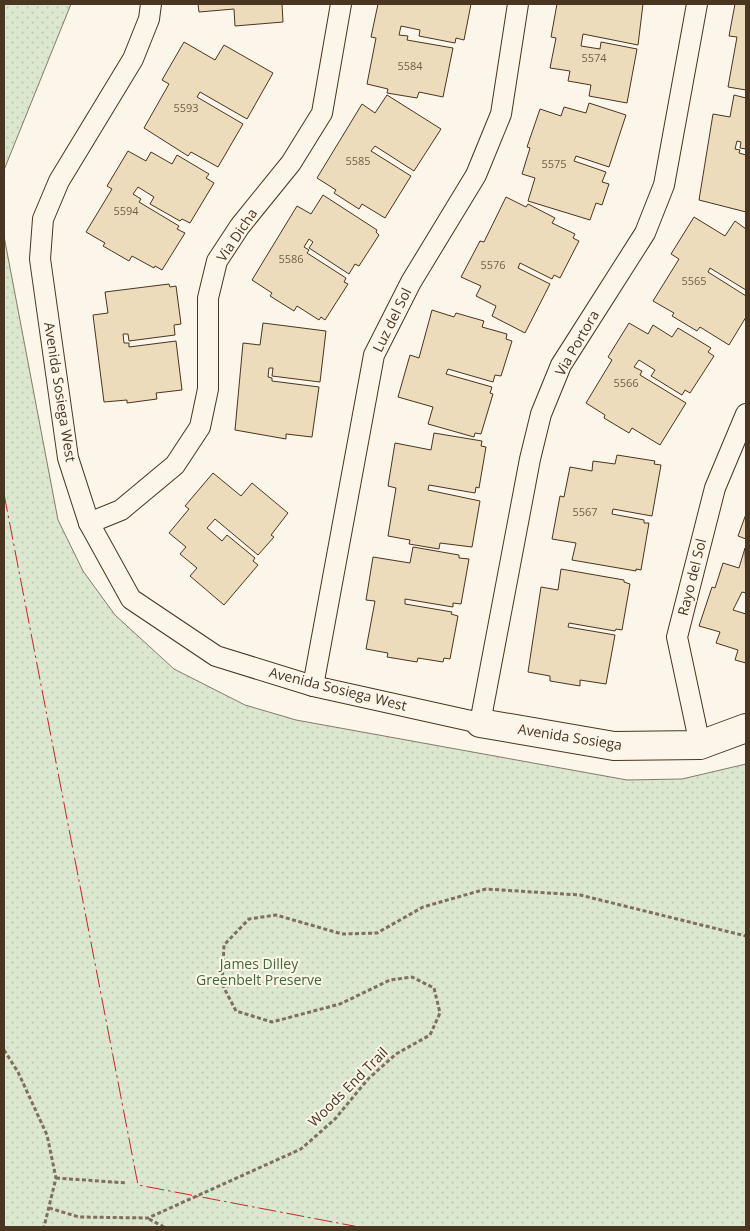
<svg xmlns="http://www.w3.org/2000/svg" width="750" height="1231" font-family="'Open Sans',sans-serif">
<defs>
<pattern id="grass-dots" width="8" height="8" patternUnits="userSpaceOnUse" patternTransform="scale(1.25)"><rect width="8" height="8" fill="#dce7d0"/><path d="M2 2h.1M6 6h.1" fill="none" stroke="#bec7b2" stroke-width="1.8" stroke-linecap="round"/></pattern>
</defs>
<rect width="100%" height="100%" fill="#fbf6e9"/>
<g fill="url(#grass-dots)" stroke="#887966">
<polygon points="4,4 71,4 4,170"/>
<polygon points="4,236 58,520 83,571 115,615 174,669 245,705 296,720 627,780 682,779 746,764 746,1227 4,1227"/>
</g>
<g fill="#ecdcbc" stroke="#4a3520">
<polygon points="198,4 282,4 283,22 235,26 234,9 199,12"/>
<polygon points="378,4 471,4 464,40 456,38 455,43 419,36 420,30 401,26 399,35 408,36 407,40 453,48 443,97 419,92 417,98 387,93 388,89 367,84 376,38 371,37"/>
<polygon points="557,4 643,4 638,45 583,34 581,46 600,49 601,42 637,49 627,103 589,96 591,85 568,81 570,71 550,68 556,38 551,37"/>
<polygon points="735,4 746,4 746,90 728,87 737,37 729,36"/>
<polygon points="184,42 215,60 224,45 273,73 247,119 200,92 197,97 243,124 218,167 191,152 188,156 144,128 169,84 162,80"/>
<polygon points="387,95 441,129 414,171 375,146 371,151 411,176 385,218 362,204 359,209 334,193 336,190 317,178 362,104 375,113"/>
<polygon points="734,95 746,98 746,149 740,148 741,142 737,141 735,149 740,150 739,153 746,155 746,212 699,200 713,114 730,117"/>
<polygon points="589,103 626,115 609,167 576,156 574,161 606,172 602,182 609,184 602,205 596,203 590,220 528,201 535,178 522,174 530,148 527,147 540,109 561,116 564,107 586,113"/>
<polygon points="128,151 146,161 151,152 172,164 177,155 209,174 206,178 214,183 190,223 182,219 180,221 150,204 154,197 138,187 133,194 141,199 139,202 179,226 177,229 185,233 162,270 155,266 154,268 132,256 129,261 103,246 105,243 86,232 112,189 107,186"/>
<polygon points="323,195 377,230 376,232 379,235 359,266 355,264 349,274 309,248 313,242 309,239 304,247 309,250 307,253 346,278 344,282 348,284 325,320 321,317 319,320 297,306 294,311 270,296 272,293 252,280 297,206 311,214"/>
<polygon points="506,197 526,207 528,204 555,218 552,223 575,234 573,238 579,241 560,278 554,275 552,279 520,263 518,268 550,284 525,333 492,316 496,306 476,296 481,286 461,277 480,241 484,242"/>
<polygon points="694,217 725,236 735,221 746,229 746,290 710,268 708,272 746,296 746,317 729,345 700,327 697,331 672,316 674,313 653,301 679,259 671,254"/>
<polygon points="169,284 170,287 176,286 181,324 174,325 175,335 129,341 128,334 123,334 124,343 129,343 129,347 176,341 182,390 156,393 157,399 127,403 127,400 104,402 93,315 108,313 105,292"/>
<polygon points="432,310 454,317 456,313 484,321 482,327 507,334 506,339 512,341 501,376 495,375 493,382 448,369 446,374 492,387 490,393 493,394 481,434 475,433 474,437 428,424 433,407 398,397 410,355 419,358"/>
<polygon points="263,323 326,331 320,382 272,376 273,368 269,368 268,377 272,378 272,381 319,387 312,437 286,434 286,439 235,430 243,343 260,345"/>
<polygon points="629,323 648,334 653,325 672,337 678,328 711,348 708,352 714,356 690,393 685,390 682,395 651,376 655,370 639,360 634,367 642,371 640,375 686,403 660,445 632,428 629,433 604,418 605,415 586,403 612,360 608,357"/>
<polygon points="434,433 482,441 481,446 486,447 479,488 476,487 475,493 429,485 428,490 480,501 472,547 440,543 439,549 409,544 410,540 388,536 396,488 388,486 395,443 431,450"/>
<polygon points="617,455 655,461 654,464 661,465 652,516 613,509 612,514 644,520 644,523 649,523 641,570 636,569 636,571 572,560 576,543 552,539 560,496 564,497 570,467 592,471 593,461 615,464"/>
<polygon points="213,473 241,496 252,483 288,513 271,535 274,537 258,555 215,519 207,528 222,541 227,535 255,558 253,561 258,565 224,605 190,576 197,568 180,554 186,547 169,533 189,509 185,506"/>
<polygon points="746,514 746,539 738,536"/>
<polygon points="413,547 459,555 459,558 469,559 461,604 453,603 453,607 405,599 405,604 452,612 451,614 458,616 450,659 444,658 443,662 418,658 417,662 387,657 388,653 366,649 375,601 366,600 373,557 410,563"/>
<polygon points="745,548 746,593 742,592 733,610 746,614 746,663 735,660 738,650 716,643 720,632 699,626 712,587 715,588 723,563 739,568"/>
<polygon points="561,569 624,580 624,582 630,584 622,630 616,629 615,631 569,623 568,627 615,635 606,684 580,680 580,686 550,681 550,676 528,672 541,587 558,590"/>
</g>
<g fill="none" stroke-linecap="round" stroke-linejoin="round">
<defs>
<g id="street">
<polyline points="151,4 149,19 133,59 59,181 43,219 40,259 68,458 89,523 131,599 216,656 313,686 480,723 530,459 541,414 561,365 645,233 664,185 697,4"/>
<polyline points="89,523 121,510 175,465 200,427 208,389 208,298 217,261 240,226 291,163 322,113 341,4"/>
<polyline points="313,686 374,355 411,282 476,175 501,114 518,4"/>
<polyline points="700,745 677,637 715,488 746,414"/>
</g>
<polyline id="secondary" points="480,723 614,746 700,745 746,728"/>
</defs>
<use href="#street" stroke="#4a3520" stroke-width="22"/>
<use href="#secondary" stroke="#4a3520" stroke-width="30"/>
<g stroke="#7f6f5c" stroke-width="3" stroke-dasharray="4 2.5" stroke-linecap="butt">
<polyline points="4,1050 18,1072 47,1135 56,1178 44,1227"/>
<polyline points="56,1178 127,1183"/>
<polyline points="49,1208 79,1217 148,1218 301,1149 335,1119 368,1079 396,1054 430,1035 440,1013 434,988 412,977 390,980 340,1004 272,1022 236,1011 222,984 224,945 249,919 276,915 342,934 377,933 423,907 486,889 580,895 746,936"/>
<polyline points="149,1219 164,1227"/>
</g>
<use href="#street" stroke="#fbf6e9" stroke-width="20"/>
<use href="#secondary" stroke="#fbf6e9" stroke-width="28"/>
<polyline stroke="#c62828" stroke-width="1" stroke-dasharray="18 4 2.5 4" stroke-linecap="butt" points="4,494 138,1185 359,1227"/>
</g>
<g text-anchor="middle" stroke-width="4" stroke-linejoin="round" paint-order="stroke">
<g font-size="11" fill="#725f47">
<text x="594" y="62">5574</text>
<text x="410" y="70">5584</text>
<text x="186" y="112">5593</text>
<text x="358" y="165">5585</text>
<text x="554" y="168">5575</text>
<text x="126" y="215">5594</text>
<text x="291" y="263">5586</text>
<text x="493" y="269">5576</text>
<text x="694" y="285">5565</text>
<text x="626" y="387">5566</text>
<text x="585" y="516">5567</text>
</g>
<g font-size="14" fill="#4a3520" stroke="#fbf6e9">
<text transform="translate(237 235) rotate(-56)" y="5">Via Dicha</text>
<text transform="translate(392 320) rotate(-64)" y="5">Luz del Sol</text>
<text transform="translate(577 343) rotate(-60)" y="5">Via Portora</text>
<text transform="translate(60 392) rotate(81)" y="5">Avenida Sosiega West</text>
<text transform="translate(692 577) rotate(-76)" y="5">Rayo del Sol</text>
<text transform="translate(338 689) rotate(14)" y="5">Avenida Sosiega West</text>
<text transform="translate(570 737) rotate(9)" y="5">Avenida Sosiega</text>
<text transform="translate(348 1087) rotate(-45)" y="5">Woods End Trail</text>
</g>
<g font-size="14" fill="#436837" stroke="#fbf6e9">
<text x="259" y="969">James Dilley<tspan x="259" dy="16">Greenbelt Preserve</tspan></text>
</g>
</g>
<rect width="750" height="1231" fill="none" stroke="#4a3520" stroke-width="10"/>
</svg>
